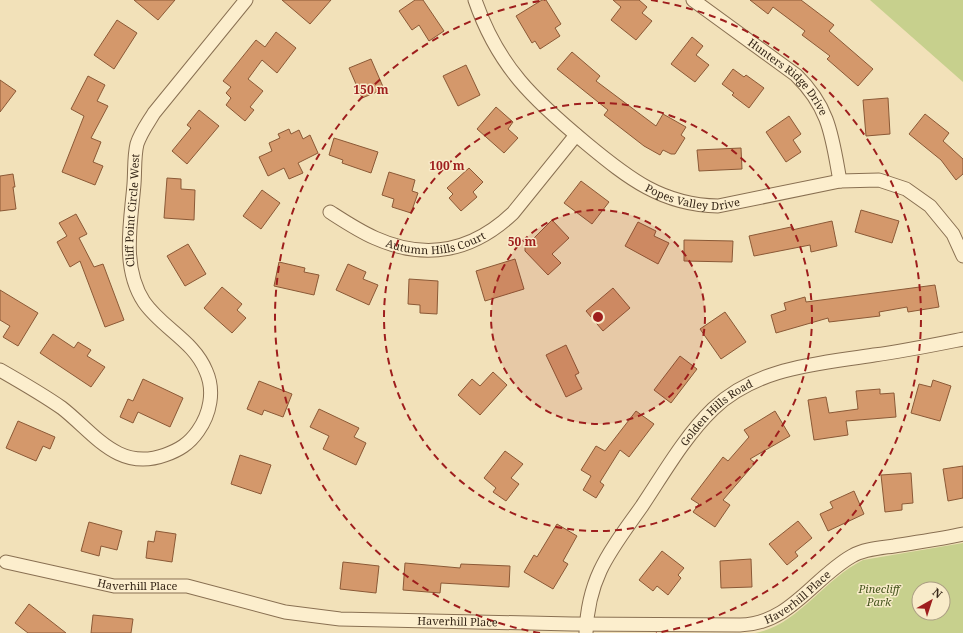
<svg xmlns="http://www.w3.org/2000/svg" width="963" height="633" font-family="'Noto Serif',serif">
<rect width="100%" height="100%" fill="#f2e1b9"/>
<g fill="#c7d08d" fill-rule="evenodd">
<polygon points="870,0 963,0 963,82"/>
<path d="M963 543V633H755C797 626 824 579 863 560ZM919 589H943V613H919Z"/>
</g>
<g fill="#d4986b" stroke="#8b5936">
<polygon points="134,0 175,0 158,20"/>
<polygon points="282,0 331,0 310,24"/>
<polygon points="415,0 423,0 444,31 429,41 419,25 412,30 399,11"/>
<polygon points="542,0 546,0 561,24 555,28 560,36 540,49 535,41 532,43 516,16"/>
<polygon points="613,0 639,0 647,7 642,13 652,21 636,40 611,20 621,7"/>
<polygon points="750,0 801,0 834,25 829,31 873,69 858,86 827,59 830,56 802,35 805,31 773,7 768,14"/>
<polygon points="117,20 137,33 114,69 94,55"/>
<polygon points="276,32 296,48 277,73 262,60 248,79 263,91 250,107 254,110 245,121 226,105 231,98 226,93 231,87 223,81 256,40 265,47"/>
<polygon points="692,37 703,46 696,55 709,65 695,82 671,64"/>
<polygon points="572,52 600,76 596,81 656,126 663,114 686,127 681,135 685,138 675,154 671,154 663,150 660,155 644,146 604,115 608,110 557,69"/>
<polygon points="371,59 384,89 362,98 349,68"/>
<polygon points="466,65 480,95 458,106 443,76"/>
<polygon points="733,69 744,77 746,75 764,88 749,108 732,95 734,93 722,84"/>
<polygon points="88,76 105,85 97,101 108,106 91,138 101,142 93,162 103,166 95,185 62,172 84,116 71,109"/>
<polygon points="0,80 16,91 0,112"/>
<polygon points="888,98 890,134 866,136 863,100"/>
<polygon points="496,107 513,122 508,129 518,138 504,153 477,129"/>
<polygon points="199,110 219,126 187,164 172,151 191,128 187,125"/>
<polygon points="925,114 949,133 943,141 963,159 963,174 956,180 941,160 909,134"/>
<polygon points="789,116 801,134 793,140 801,152 786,162 766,132"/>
<polygon points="289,129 291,134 299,130 303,139 310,135 318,153 298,163 303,173 289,179 284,168 268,176 259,157 272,151 269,143 280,138 278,134"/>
<polygon points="334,138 378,152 371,173 342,163 343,160 329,155"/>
<polygon points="741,148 742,169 699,171 697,150"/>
<polygon points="469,168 483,182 473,192 477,197 461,211 449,198 453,194 447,188"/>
<polygon points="389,172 415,180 412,191 418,193 411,213 392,207 394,199 382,195"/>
<polygon points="13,174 15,187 13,187 16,209 0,211 0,176"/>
<polygon points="167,178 181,179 181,189 195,190 194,220 164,218"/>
<polygon points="581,181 609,202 592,224 564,203"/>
<polygon points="262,190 280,203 261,229 243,216"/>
<polygon points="861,210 899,221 892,243 855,232"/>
<polygon points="76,214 87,234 79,238 94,267 103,264 124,320 105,327 80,261 70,267 57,242 67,236 59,223"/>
<polygon points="552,220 569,238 552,254 561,263 548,275 525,251 525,247"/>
<polygon points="832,221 837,246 811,252 810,245 754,256 749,236 791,227 792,230"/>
<polygon points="638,222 656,231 654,236 669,243 658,264 625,246"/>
<polygon points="684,240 733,241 732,262 684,261"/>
<polygon points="188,244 206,274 185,286 167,256"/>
<polygon points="515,259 524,289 485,301 476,271"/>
<polygon points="279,262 305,268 304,272 319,275 314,295 274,286"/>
<polygon points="348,264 366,272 363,279 378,285 369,305 336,290"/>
<polygon points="409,279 438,281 437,314 420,313 420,305 408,304"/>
<polygon points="935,285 939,307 908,312 907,307 879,312 880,316 829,322 828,318 776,333 771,315 786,310 784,303 805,297 806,302"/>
<polygon points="222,287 242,304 237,310 246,318 232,333 204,308"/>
<polygon points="613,288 630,308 603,331 586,311"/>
<polygon points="0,290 38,313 18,346 3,337 10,326 0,320"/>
<polygon points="725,312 746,342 721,359 700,329"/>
<polygon points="53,334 74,348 78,342 91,350 87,356 105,367 91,387 40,353"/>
<polygon points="566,345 579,373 575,375 582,389 566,397 546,355"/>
<polygon points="680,356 697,369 671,403 654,390"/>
<polygon points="493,372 507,385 480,415 458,395 472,379 480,386"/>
<polygon points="143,379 183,398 170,427 138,412 133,423 120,417 128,399 133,401"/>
<polygon points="933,380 951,386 940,421 911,413 919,384 931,387"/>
<polygon points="259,381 292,394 283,417 264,410 262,415 247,409"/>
<polygon points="880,389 880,394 894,393 896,417 846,421 848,435 814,440 808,400 826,397 829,413 858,409 856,391"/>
<polygon points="319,409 359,428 354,437 366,443 356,465 323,449 329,436 310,427"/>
<polygon points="636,411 654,424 629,457 620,450 600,482 604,485 596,498 583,490 591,476 581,470 596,446 605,451"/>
<polygon points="775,411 790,436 750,459 755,463 723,500 730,505 715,527 693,512 699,504 691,499 723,457 728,461 749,437 744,430"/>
<polygon points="18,421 55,437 50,449 43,446 36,461 6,448"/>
<polygon points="505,451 523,464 511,478 519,484 506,501 493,492 496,488 484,478"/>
<polygon points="240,455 271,465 261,494 231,484"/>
<polygon points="963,466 963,498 948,501 943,469"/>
<polygon points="911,473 913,503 902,504 902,510 885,512 881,475"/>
<polygon points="854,491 864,514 828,531 820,514 833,508 830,502"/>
<polygon points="798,521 812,538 795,552 798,556 787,565 769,544"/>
<polygon points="89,522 122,531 117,550 101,546 99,556 81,551"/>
<polygon points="557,524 577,536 563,561 568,564 553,589 524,572 534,555 537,557"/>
<polygon points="156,531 176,534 172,562 146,558 148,541 154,542"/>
<polygon points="662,551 684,568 678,575 681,578 668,595 657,586 653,591 639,580"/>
<polygon points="751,559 752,587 721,588 720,561"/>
<polygon points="343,562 379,566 376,593 340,589"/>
<polygon points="405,563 460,568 461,564 510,566 509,587 441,583 440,593 403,590"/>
<polygon points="29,604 66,633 28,633 15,623"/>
<polygon points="93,615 133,619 131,633 91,633"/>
</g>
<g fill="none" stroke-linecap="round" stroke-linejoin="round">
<defs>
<g id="minor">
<path id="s1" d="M475 0C498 67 534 100 587 144 628 178 662 205 718 206L840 181 879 180 906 189 930 206 953 234 963 256"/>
<path id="s2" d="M693 0 796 75C830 108 832 137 840 181"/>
<path id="s3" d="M330 212C344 221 359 231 375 238 426 261 473 251 513 213L576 135"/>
<path id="s4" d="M0 370C21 382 42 394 62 408 94 433 118 472 165 455 179 450 189 444 198 431 210 414 215 391 206 371 194 341 162 328 144 302 121 267 131 222 134 184 135 171 134 156 137 144 141 132 148 123 154 113L246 0"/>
<path id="s5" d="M6 562 114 586H187L285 612 340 619 572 624 740 625C790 624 813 578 852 556 864 549 880 548 894 546 917 542 940 539 963 534"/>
<path id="s6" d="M586 633C588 576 611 550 642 506 664 473 685 436 713 409 757 367 818 364 874 355 904 351 933 345 963 339"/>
</g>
</defs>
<use href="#minor" stroke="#897052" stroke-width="15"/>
<use href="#minor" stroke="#fceecd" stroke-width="13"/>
</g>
<circle cx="598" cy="317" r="107" fill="#9e1e1d" fill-opacity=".12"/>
<g fill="none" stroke="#9e1e1d" stroke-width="2" stroke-dasharray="7 5">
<circle cx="598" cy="317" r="107"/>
<circle cx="598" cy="317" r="214"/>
<path d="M540 633A321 321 0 0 1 545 0M651 0A321 321 0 0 1 656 633"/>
</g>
<g text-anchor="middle" stroke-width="3" stroke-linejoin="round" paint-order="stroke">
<g font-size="11" fill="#372819" stroke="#f8ebc9">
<text dy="4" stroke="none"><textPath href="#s2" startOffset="123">Hunters Ridge Drive</textPath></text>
<text dy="4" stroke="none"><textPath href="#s1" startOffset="307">Popes Valley Drive</textPath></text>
<text dy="4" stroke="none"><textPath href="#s4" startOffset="486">Cliff Point Circle West</textPath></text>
<text dy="4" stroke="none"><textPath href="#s3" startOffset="115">Autumn Hills Court</textPath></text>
<text dy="4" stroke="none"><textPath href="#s6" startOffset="262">Golden Hills Road</textPath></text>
<text dy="4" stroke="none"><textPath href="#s5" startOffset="134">Haverhill Place</textPath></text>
<text dy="4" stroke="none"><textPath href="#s5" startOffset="806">Haverhill Place</textPath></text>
<text dy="4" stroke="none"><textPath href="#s5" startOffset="458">Haverhill Place</textPath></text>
</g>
<g font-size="11" font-style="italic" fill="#46551e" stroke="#f8ebc9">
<text x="879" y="593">Pinecliff<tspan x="879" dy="13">Park</tspan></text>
</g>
</g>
<circle cx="598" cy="317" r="6" fill="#9e1e1d" stroke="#f8ebc9" stroke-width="2"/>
<g font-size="12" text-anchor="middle" font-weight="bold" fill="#9e1e1d" stroke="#f8ebc9" stroke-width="3" stroke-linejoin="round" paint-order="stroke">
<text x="371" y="94">150 m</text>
<text x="447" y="170">100 m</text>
<text x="522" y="246">50 m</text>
</g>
<g transform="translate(931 601) rotate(39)"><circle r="19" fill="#f8ebc9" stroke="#ab9d83"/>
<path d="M0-3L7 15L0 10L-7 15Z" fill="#9e1e1d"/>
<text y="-6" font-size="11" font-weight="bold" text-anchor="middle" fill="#372819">N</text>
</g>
</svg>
